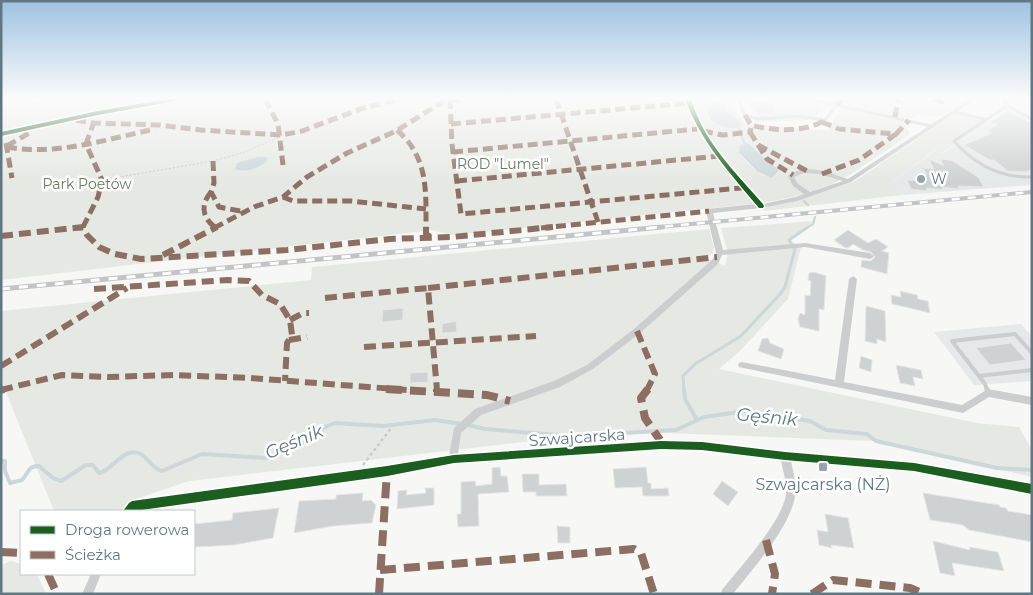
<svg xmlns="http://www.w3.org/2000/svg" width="1033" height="595" font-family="Montserrat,sans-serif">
<rect width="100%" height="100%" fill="#f7f7f6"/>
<g fill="#e6e9e9">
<polygon points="747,99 785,99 824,107 813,120 756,122"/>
<polygon points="1009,108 1032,121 1032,185 902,195 888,185 936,150 943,153"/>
<polygon points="1021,324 1032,336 1032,381 974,385 934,332"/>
</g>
<g fill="#e6e9e3" fill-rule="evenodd">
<path d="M1 99H743L742 101H727L744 123 828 131 842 106 813 99H968L939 117 918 115 903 122 910 134 851 174 831 185 794 197 763 203 604 219 597 218 591 221 464 234 452 235 432 230 1 280ZM739 154 765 159 779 170C757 177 754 169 739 154Z"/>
<polygon points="962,109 988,122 942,153 935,150 889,184 902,195 764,211 761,207 804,198 855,181"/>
<polygon points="814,221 788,239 801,247 788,299 740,351 719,369 977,423 1019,427 1032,450 1032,477 874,441 617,431 189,481 130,501 121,511 54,511 1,380 1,311 311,280 312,267 709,229 714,247 713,253 708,256 708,259 725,266 728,253 721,228"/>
<polygon points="11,561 21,564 21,574 37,574 46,594 1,594 1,565"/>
</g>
<g fill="#ccd7d9">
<path d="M714 99H723L726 111 739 121 741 127C723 132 695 117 714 99Z"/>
<polygon points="748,143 765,159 779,170 772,178 757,171 739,153 740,146"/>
<path d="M258 157H266L268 160C260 168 246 173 235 169L237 163Z"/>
</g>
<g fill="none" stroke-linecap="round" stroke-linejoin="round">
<g stroke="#ccd7d9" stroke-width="2.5">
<polyline points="738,128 745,144"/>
<polyline points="804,201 808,205"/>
<polyline points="806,228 813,224 815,217"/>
</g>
<polyline stroke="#ccd7d9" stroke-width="3" points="684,390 683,376 695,364 741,336 781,293 785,287 795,249 789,240 808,227"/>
<g stroke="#ccd7d9" stroke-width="4">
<polyline points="684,389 685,399 697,420"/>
<polyline points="468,425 485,429 570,436 676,430 704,417 746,411 810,421 826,430 867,434 876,441 997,468 1032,470"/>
<path d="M1 461H5V471L10 483 22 480C29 473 27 466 39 466L53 478 61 481 86 465H93L99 473C111 470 117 457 129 453 146 448 148 468 162 471L202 454 266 458 308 440 325 427 335 423 383 426 435 420 462 424"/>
</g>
</g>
<g fill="#cfd2d2" stroke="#e6e6e6">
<polygon points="768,100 777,113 758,114 750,101"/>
<polygon points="1008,111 1032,123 1032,169 1026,172 1008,171 994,160 990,160 964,145 992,133 987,131 997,125 991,122"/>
<polygon points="929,159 944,166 940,159 951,160 978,177 984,187 958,186 959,189 942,187 943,190 926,188 927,191 911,189 907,180 919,181 915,174 927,175 923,168 934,169"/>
<polygon points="848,230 868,243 876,239 888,247 882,251 889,253 887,274 861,267 862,260 871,261 875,257 871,252 863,250 853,244 848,248 844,247 834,240"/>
<polygon points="814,272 826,276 824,310 819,309 819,331 800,327 798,319 800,313 805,315 805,295 810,296 811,281 808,280 809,273"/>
<polygon points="900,291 917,295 918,299 928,301 930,313 892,304 891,295 901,297"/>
<polygon points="866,306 885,311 886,342 877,339 877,344 865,341"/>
<polygon points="403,308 403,320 382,322 383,310"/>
<polygon points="456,321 457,332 442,333 442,324"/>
<polygon points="768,338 770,343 784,349 781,359 758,351 762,339"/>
<polygon points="1011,343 1026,360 990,365 976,348"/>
<polygon points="861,356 872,360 871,372 859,368"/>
<polygon points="896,365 921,370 923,379 913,377 915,386 900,383"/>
<polygon points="428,372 428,382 410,383 410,373"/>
<polygon points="500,467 501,476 507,476 509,492 478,494 479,526 458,527 457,514 461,514 461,482 475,481 476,486 492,484 492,468"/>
<polygon points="646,467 648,483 651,483 651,489 668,488 669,496 643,496 642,487 615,488 613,469"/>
<polygon points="522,474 539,474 539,485 566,484 567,496 536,496 536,492 523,492"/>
<polygon points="722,481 738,492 728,506 713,494"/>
<polygon points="425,488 434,488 434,505 397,509 398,491 407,490 406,495 426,493"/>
<polygon points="363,493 362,501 371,500 376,505 372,523 333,526 294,533 299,501 336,499 336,495"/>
<polygon points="923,493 999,505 1000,507 1006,508 1008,511 1032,515 1032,542 969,530 963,525 930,520"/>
<polygon points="279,508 273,538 234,545 194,547 194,524 232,520 233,513"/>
<polygon points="825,514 848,518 854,548 831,545 832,548 819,545 817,530 828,532"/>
<polygon points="557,526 570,527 570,543 558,543"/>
<polygon points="933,541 970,550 969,547 998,552 1004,571 952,563 955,576 940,573"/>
</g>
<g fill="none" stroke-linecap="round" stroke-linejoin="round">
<g stroke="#cacbcc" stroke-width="1" stroke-dasharray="2 2" stroke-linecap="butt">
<polyline points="27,99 61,111 63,120"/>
<polyline points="102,180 213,161 242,153 280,137"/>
</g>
<polyline stroke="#cacbcc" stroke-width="2.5" stroke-dasharray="3 3" stroke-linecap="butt" points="363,465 391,428"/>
<g stroke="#cccdce" stroke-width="3">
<polyline points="738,99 745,115 758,119 798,116 825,120 837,105"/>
<polyline points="809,99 931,126"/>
<path d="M1007 106 954 141C975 165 1000 178 1032 177"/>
<polyline points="953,112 985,119"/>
</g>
<g stroke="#cccdce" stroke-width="4">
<polyline points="979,376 1032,370"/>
<polyline points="987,390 985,384 952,341 1015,334 1032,353"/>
</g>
<polyline stroke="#cccdce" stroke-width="5" points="987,389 988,393"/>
<g fill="#cccdce" fill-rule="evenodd">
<path d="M685 99H691C706 141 734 170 763 204L796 197 804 194 793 186 788 176C805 162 830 173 848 179L970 99H976L851 182 797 201 761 208 713 213 723 250 805 243 870 253 874 256 872 258 870 259 805 247 722 255 718 264 640 333 593 369 560 387 481 415 461 433 458 454 661 441 702 442 785 452 914 463 1032 484V494L914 471 791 461C793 472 797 484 795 496 790 528 753 568 733 594H721L722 590C739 568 783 521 786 494 787 483 783 471 781 460L702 450 661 449 454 463 387 476 134 511H123L129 503 132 501 387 466 449 456 454 428 475 409 554 381 587 365 634 329 712 260 716 253 706 211 707 209 756 204C728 171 700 141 685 99ZM804 173 819 174 843 181 810 192 798 184 794 177Z"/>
<polygon points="1001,99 1007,99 1009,105 1032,117 1032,121 1005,107"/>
<polygon points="853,276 857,279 844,382 962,405 988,389 1032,397 1032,405 989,397 963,413 739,367 738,365 739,363 742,362 835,380 849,279"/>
<polygon points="91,574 101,574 93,594 82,594"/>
</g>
<defs>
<polyline id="rail-far1" points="649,228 1032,192"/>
<polyline id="rail" points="1,289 662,227"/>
</defs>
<use href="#rail-far1" stroke="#c2c4c5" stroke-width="4"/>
<use href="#rail" stroke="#c2c4c5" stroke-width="5"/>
<use href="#rail-far1" stroke="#fff" stroke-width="2.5" stroke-dasharray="8" stroke-linecap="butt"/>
<use href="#rail" stroke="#fff" stroke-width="3" stroke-dasharray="9" stroke-linecap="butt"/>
<g stroke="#8d6e63" stroke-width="5" stroke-dasharray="10 5" stroke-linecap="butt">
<polyline points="265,99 278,124 283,165"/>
<polyline points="450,99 452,144 461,214 741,188 737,183"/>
<polyline points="556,99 598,222"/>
<polyline points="934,99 946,103"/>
<polyline points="450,101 465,99"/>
<polyline points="837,105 842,99"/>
<path d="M745 115 751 125C773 131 805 133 825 120"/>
<polyline points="895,117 898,99"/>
<polyline points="76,120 93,123 160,125 201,130 281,135 302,131 363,108 399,99"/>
<polyline points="822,122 839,129 896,134 909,120"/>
<polyline points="451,124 689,103"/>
<path d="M397 130C428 157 426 189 426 228"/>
<polyline points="703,131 723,135 750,132 751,128"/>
<polyline points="750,132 767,159 793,175"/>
<polyline points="6,143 12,178"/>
<polyline points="758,145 809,172"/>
<polyline points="7,146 31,132"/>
<path d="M7 147C56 156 107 139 155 129"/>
<polyline points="453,152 697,129"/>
<polyline points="213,161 214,183 211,192 219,207 245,212"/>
<polyline points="822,174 859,160 896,134"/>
<polyline points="457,181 719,156"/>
<path d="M211 192C200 205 202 218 216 228"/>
<polyline points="283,197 293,201 351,201 426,209"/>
<polyline points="83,227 98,197 102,180 86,144 95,119"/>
<polyline points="74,228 83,228"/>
<polyline points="214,228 254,207 283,197 307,177 347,153 396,131 447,99"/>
<polyline points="541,228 709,211"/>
</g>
<g stroke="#8d6e63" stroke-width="6" stroke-dasharray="12 6" stroke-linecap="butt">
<polyline points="214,227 216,228"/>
<polyline points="426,227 426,234 432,238"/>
<polyline points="1,236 83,227 87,235 99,247 115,254 141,259 287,250 390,239 452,237 553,227"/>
<polyline points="163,255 217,227"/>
<polyline points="428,288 717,257"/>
<polyline points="94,289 228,280 249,281 262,295 280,304 290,320 292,335 287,343 285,381"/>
<polyline points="325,298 428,288 437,390"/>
<polyline points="290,320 303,313 309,313"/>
<polyline points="637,331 655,374 647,390"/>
<polyline points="289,340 307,337"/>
<polyline points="364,347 536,336"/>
<polyline points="1,366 127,288"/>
<polyline points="1,390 62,375 108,377 174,375 250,378 408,390"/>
</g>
<g stroke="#8d6e63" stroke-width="8" stroke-dasharray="16 8" stroke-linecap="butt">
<polyline points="386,389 487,395 510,401"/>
<polyline points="437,389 437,392"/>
<polyline points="648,389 641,398 645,418 660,440"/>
<polyline points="1,390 4,389"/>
<polyline points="766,540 775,574 772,594"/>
<polyline points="1,552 21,553"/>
<polyline points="380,570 634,549 641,553 654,594"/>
<polyline points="48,574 57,594"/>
<polyline points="379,594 387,471"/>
<polyline points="812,594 833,580 910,588 924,594"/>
</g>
<defs>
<g id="cycleway">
<polygon points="167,99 178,99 175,101 98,115 1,136 1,132 98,111"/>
<path d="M685 99H691C694 109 698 118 703 128 718 156 742 180 763 204L764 206 763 208H759C730 173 701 142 685 99Z"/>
<polygon points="661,441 702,442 785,452 914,463 1032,484 1032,494 914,471 785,460 702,450 661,449 454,463 387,476 134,511 123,511 129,503 132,501 387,466 454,455"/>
</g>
</defs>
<use href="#cycleway" stroke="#fff" stroke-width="3"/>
<use href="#cycleway" fill="#1b5e20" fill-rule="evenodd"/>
</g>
<linearGradient id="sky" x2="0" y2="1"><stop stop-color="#9dc2e2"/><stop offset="0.54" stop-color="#fbfbfb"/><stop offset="1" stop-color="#fbfbfb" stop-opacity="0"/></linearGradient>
<rect width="1033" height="182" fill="url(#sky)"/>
<g fill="#96a4ab" stroke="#fff" stroke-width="2">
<circle cx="921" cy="179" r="5"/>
<rect x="818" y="462" width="10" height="10" rx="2.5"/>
</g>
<g text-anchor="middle" stroke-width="5" stroke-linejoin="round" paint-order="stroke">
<g font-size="14" fill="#687a60" stroke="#fff">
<text x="503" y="169">ROD "Lumel"</text>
<text x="87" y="189">Park Poetów</text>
</g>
<g font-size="14" fill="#617883" stroke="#fff" text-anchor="start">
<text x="931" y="184">W</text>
</g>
<g font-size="16" fill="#617883" stroke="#fff">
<text transform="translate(577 437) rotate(-4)" y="6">Szwajcarska</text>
</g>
<g font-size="16" fill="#617883" stroke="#fff">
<text x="823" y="490">Szwajcarska (NŻ)</text>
</g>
<g font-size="18" font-style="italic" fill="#5c787d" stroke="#fff">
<text transform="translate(767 417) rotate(5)" y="6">Gęśnik</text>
<text transform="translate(294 442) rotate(-23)" y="6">Gęśnik</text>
</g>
</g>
<rect width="1033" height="595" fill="none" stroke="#617883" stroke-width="5"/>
<rect x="20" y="510" width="175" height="65" fill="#ffffff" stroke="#c0c9cd"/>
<rect x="30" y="526" width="25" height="8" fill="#1b5e20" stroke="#c0c9cd"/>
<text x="65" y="535" font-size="15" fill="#617883">Droga rowerowa</text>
<rect x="30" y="551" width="25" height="8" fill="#8d6e63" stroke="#c0c9cd"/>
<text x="65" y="560" font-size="15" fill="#617883">Ścieżka</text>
</svg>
